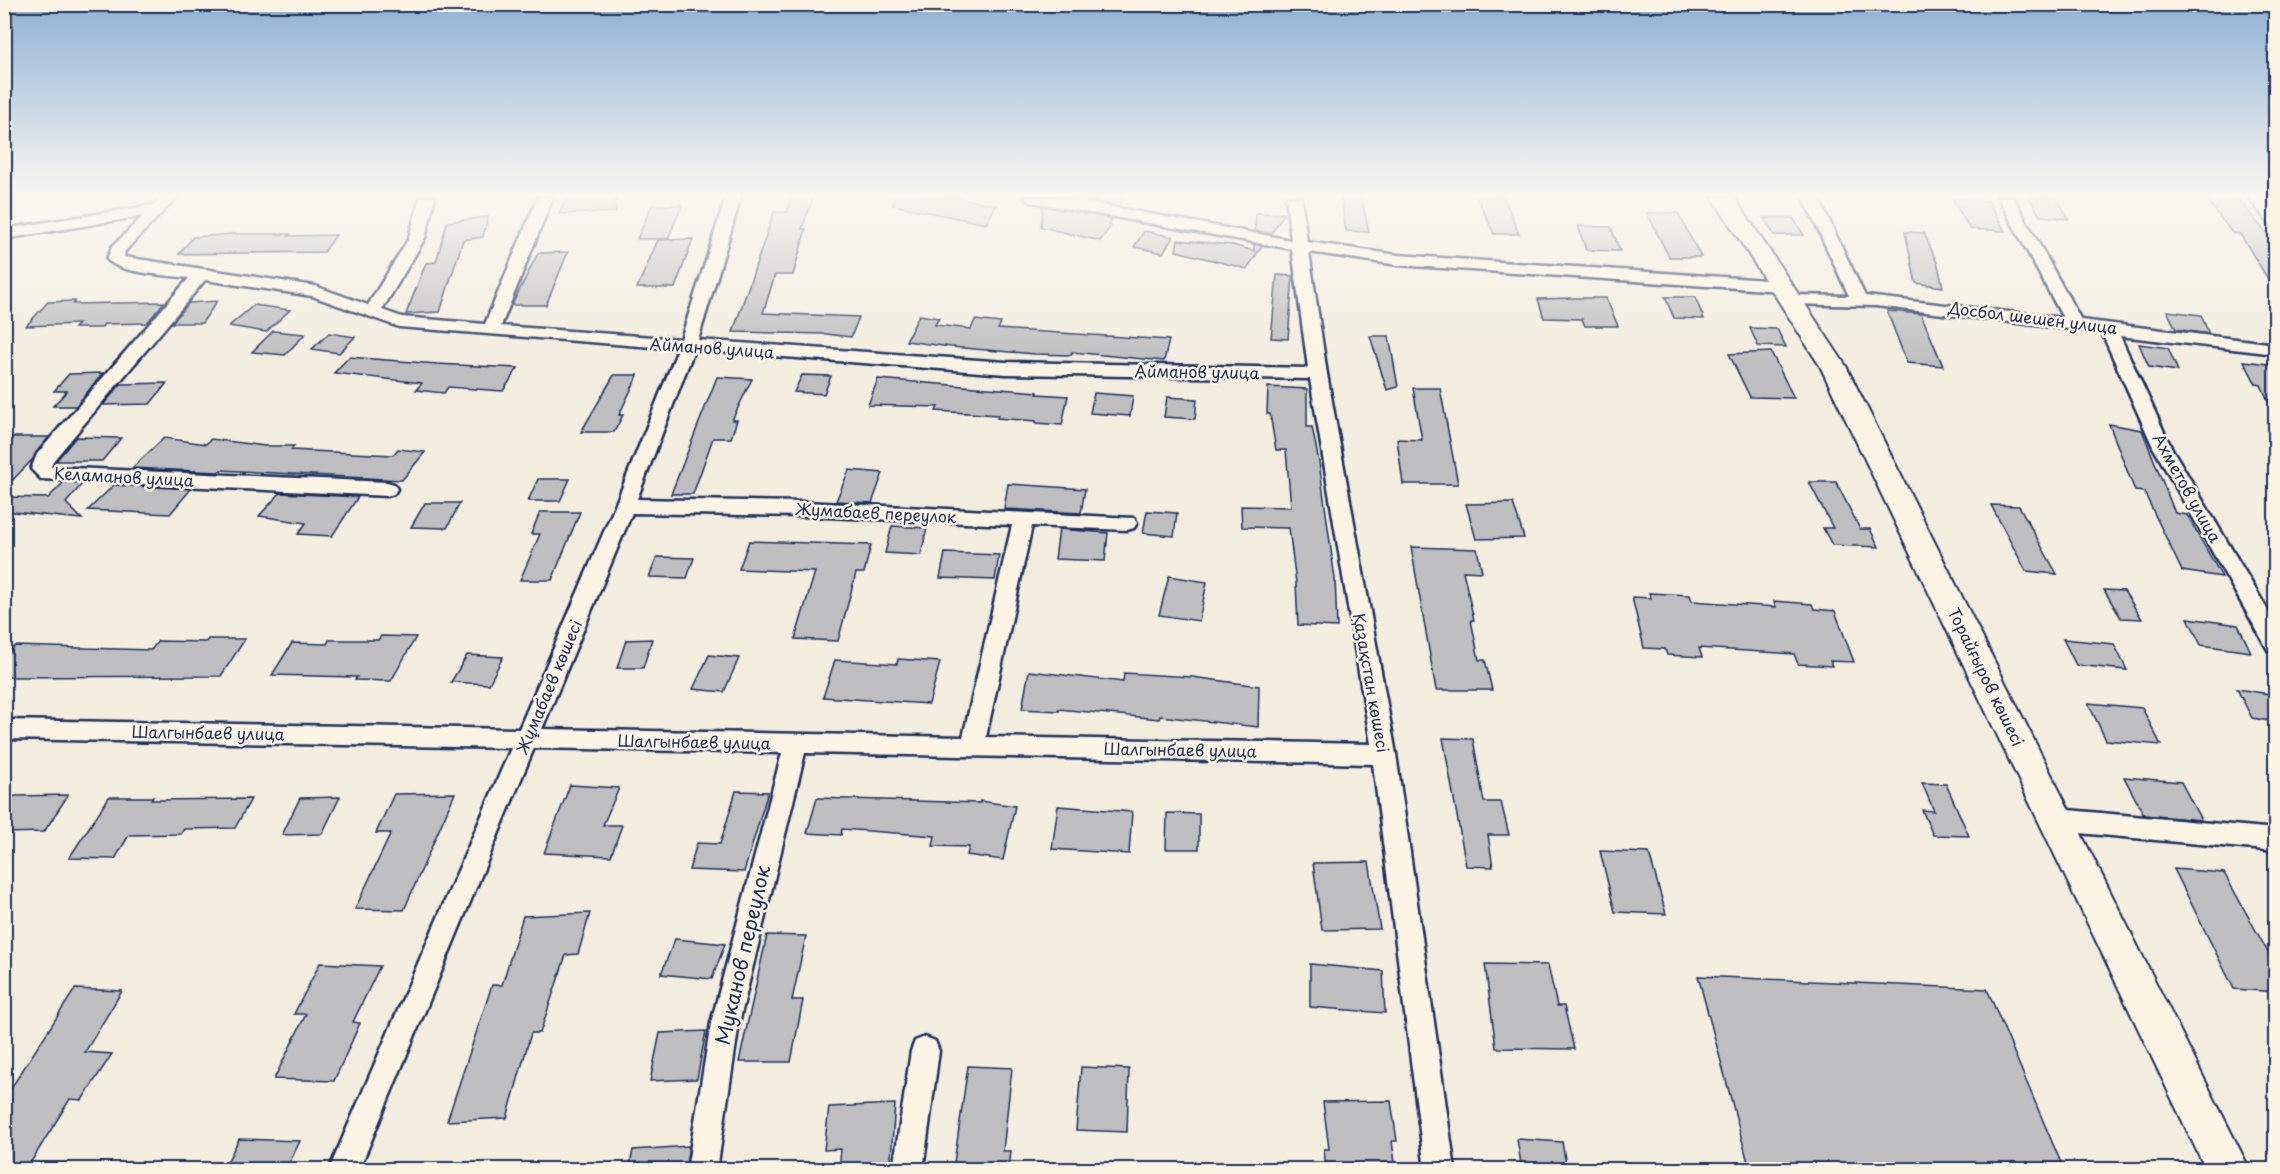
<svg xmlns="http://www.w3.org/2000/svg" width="2280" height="1174" font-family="'Playpen Sans',sans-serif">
<rect width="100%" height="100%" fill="#f3ede0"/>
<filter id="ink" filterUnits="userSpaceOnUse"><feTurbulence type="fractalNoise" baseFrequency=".0167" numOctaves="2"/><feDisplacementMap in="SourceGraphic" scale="12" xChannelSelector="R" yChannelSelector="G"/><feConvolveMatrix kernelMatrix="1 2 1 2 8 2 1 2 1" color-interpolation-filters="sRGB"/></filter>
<g filter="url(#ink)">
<g fill="#bebec0" stroke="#1b2f5e" stroke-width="1.5">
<polygon points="567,197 615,197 616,212 559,214"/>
<polygon points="789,197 813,197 802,229 806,229 793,275 775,275 763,313 859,317 851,337 826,334 733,332 774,212 788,212"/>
<polygon points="894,197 952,197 996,205 986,224 893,205"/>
<polygon points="1071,197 1124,197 1119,206"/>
<polygon points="1341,197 1361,197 1369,232 1346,231"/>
<polygon points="1477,197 1504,197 1519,234 1494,234"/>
<polygon points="2029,197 2056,197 2069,219 2040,216"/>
<polygon points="2205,197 2238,199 2276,245 2276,292 2240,234 2232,233"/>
<polygon points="1952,198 1988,201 2005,231 1970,229"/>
<polygon points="652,205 682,205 668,239 637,239"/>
<polygon points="1043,206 1112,219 1109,225 1111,226 1100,241 1041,227"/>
<polygon points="1256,213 1284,214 1271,234 1255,231"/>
<polygon points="1647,213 1678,213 1701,257 1669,257"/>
<polygon points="488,217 483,237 463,240 440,312 406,314 426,263 436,262 447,222"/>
<polygon points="1764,218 1793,218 1804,235 1774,235"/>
<polygon points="1578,226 1611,227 1620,251 1586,250"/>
<polygon points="1144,231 1173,237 1163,253 1134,247"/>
<polygon points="1905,232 1924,233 1938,265 1943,287 1916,283"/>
<polygon points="234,234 290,234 288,236 336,235 324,252 179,254 193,237"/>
<polygon points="693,239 675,288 637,288 658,240"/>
<polygon points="1178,240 1233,245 1254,251 1254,244 1262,246 1247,269 1176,251"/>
<polygon points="568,252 546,305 512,305 538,253"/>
<polygon points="1277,275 1293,276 1288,339 1271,338"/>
<polygon points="1665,297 1695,297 1704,319 1674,318"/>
<polygon points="1574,298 1606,298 1618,326 1585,326 1582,319 1544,318 1538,299"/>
<polygon points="75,301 73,304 164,302 147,323 104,324 101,328 74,328 78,324 26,326 48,302"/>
<polygon points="217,301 202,323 172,323 189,303"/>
<polygon points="254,305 290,310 266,332 229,326"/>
<polygon points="1887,311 1921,314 1943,366 1907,363"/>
<polygon points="2167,311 2201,315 2209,334 2176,329"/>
<polygon points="919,315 939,318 935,325 971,329 975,320 1001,323 998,329 1169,340 1164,361 1072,352 1071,355 1035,354 951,347 906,341"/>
<polygon points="1750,328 1777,329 1786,347 1758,346"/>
<polygon points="273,331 305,334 285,355 252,352"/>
<polygon points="329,333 355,337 339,353 312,349"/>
<polygon points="1370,336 1389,336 1398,387 1387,390"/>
<polygon points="2139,344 2168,348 2178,371 2149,367"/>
<polygon points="1771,352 1794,398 1750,397 1729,354"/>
<polygon points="349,357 437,364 518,368 503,391 448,387 444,393 416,390 422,383 334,373"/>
<polygon points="2244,361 2276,365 2276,418 2261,385 2256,384"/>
<polygon points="103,373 76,406 53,406 67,391 54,391 69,374"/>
<polygon points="614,375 638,375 619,415 623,415 614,432 581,432"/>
<polygon points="802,375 831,376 824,394 794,392"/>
<polygon points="717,377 752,379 732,420 737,420 731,438 713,438 693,494 671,494"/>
<polygon points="878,379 1038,392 1037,394 1068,396 1062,425 1036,423 1036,421 997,418 998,415 936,411 938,407 868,405"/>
<polygon points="167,383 150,404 103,405 121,384"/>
<polygon points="1268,387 1307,389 1307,427 1312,427 1319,462 1335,579 1337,627 1298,625 1296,583 1289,528 1242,527 1241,506 1291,507 1286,450 1276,450 1270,414 1267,414"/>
<polygon points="1413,388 1440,388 1458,484 1403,484 1397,439 1422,440"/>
<polygon points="1094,393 1133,396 1130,416 1090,413"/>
<polygon points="1167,397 1197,399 1195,419 1164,417"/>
<polygon points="2109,424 2142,430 2175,513 2187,515 2222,577 2182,571 2144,492 2135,491"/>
<polygon points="9,437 49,437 32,460 4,489 4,442"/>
<polygon points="76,437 121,438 102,461 56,461"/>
<polygon points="164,438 206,444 211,439 265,446 294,446 291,450 393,455 398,449 425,452 402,480 221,470 218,472 132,468"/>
<polygon points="849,470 883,473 872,503 836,501"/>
<polygon points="538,479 570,479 560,501 528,501"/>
<polygon points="64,482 83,483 66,503 82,519 4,511 4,497 48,498"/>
<polygon points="1809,482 1836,482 1860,529 1870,529 1879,547 1832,545 1823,528 1833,528"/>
<polygon points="1008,484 1085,489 1081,513 1004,509"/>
<polygon points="114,485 191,489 170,514 88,510"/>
<polygon points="280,493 358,497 332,536 298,534 306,523 259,516"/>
<polygon points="425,503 460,503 447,528 411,527"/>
<polygon points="1513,503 1524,538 1476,539 1466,504"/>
<polygon points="1991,505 2019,506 2057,574 2026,571"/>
<polygon points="1147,511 1177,513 1174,536 1143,533"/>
<polygon points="540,512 580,512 552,580 520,580 540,534 531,534"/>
<polygon points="892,526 927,528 921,555 885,553"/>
<polygon points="1059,529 1108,533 1105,561 1055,559"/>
<polygon points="749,541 871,545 864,573 856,573 838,641 795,639 815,572 739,569"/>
<polygon points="1411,547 1477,549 1482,572 1463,571 1474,620 1471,620 1479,660 1485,660 1492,690 1436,690"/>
<polygon points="945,553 999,555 995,580 940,578"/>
<polygon points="657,557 694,558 687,578 649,577"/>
<polygon points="1169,576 1207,582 1199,621 1159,615"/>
<polygon points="2104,590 2124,591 2142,619 2121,618"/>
<polygon points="1649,593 1690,595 1692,601 1776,607 1774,601 1812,604 1814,609 1835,611 1854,662 1830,661 1832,666 1798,664 1794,654 1699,648 1702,657 1667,655 1665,649 1644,648 1632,597 1651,598"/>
<polygon points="2188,618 2238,625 2251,652 2201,645"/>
<polygon points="381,636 416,637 391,681 355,680 357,677 272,675 292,643 327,644 329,640 378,640"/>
<polygon points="208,639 245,639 221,676 4,677 4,659 15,646 151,650 158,641 206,642"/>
<polygon points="652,639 643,668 617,668 626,640"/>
<polygon points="2063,639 2114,644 2127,670 2076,665"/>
<polygon points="467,655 503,657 489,684 451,682"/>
<polygon points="709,655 739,658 724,692 693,689"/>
<polygon points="898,659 940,662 929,704 823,697 835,660 897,664"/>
<polygon points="1029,671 1123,682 1124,673 1192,677 1259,686 1258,727 1160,716 1159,719 1059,709 1059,711 1022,709"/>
<polygon points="2237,689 2276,695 2276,722 2252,718"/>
<polygon points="2088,703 2142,708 2161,745 2106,740"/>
<polygon points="1443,738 1473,739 1484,802 1501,802 1509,835 1488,835 1493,867 1466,866"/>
<polygon points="2124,777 2181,782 2201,820 2144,815"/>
<polygon points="1922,783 1946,784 1969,836 1933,835 1922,810 1934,811"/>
<polygon points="570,785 619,788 603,825 622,825 611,856 544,853"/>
<polygon points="736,791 768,792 744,872 689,870 697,843 720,844"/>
<polygon points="455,793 404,910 355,909 391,833 376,833 394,794"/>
<polygon points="68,795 44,832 4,833 4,799 16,796"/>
<polygon points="109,797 153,797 151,800 251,799 235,828 184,829 181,834 129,835 115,859 69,858"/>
<polygon points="340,797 322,834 282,835 300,798"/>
<polygon points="817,798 980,803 980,801 1015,806 1003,860 967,855 969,847 933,846 935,836 842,829 841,835 807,833"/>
<polygon points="1058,806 1132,812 1129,854 1052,849"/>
<polygon points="1167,813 1199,814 1199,849 1166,849"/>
<polygon points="1600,851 1649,853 1666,914 1615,912"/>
<polygon points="1369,862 1380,929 1322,930 1313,863"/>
<polygon points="2174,869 2224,873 2269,954 2276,955 2276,992 2234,989"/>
<polygon points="590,913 578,954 566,955 540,1033 531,1033 507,1118 447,1121 492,985 502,985 523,916"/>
<polygon points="767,935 806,936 792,1000 803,1000 791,1062 739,1062"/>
<polygon points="675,939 725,944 712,979 661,974"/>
<polygon points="320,963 380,966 353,1022 360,1023 334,1081 274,1079 306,1014 294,1014"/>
<polygon points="1310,964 1383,971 1385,1013 1310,1007"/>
<polygon points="1485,964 1548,965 1557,1006 1564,1006 1574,1049 1496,1048"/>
<polygon points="1698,976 1987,989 2064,1170 1816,1170 1749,1166"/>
<polygon points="75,989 122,991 85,1052 112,1054 82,1100 70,1099 26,1170 4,1170 4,1099"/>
<polygon points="706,1031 697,1079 650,1081 660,1033"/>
<polygon points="968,1066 1012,1068 1003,1151 1011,1151 1009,1170 953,1170"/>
<polygon points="1081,1067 1129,1069 1127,1132 1076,1130"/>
<polygon points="1391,1101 1397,1141 1392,1141 1396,1170 1326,1170 1324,1149 1329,1149 1323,1102"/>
<polygon points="895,1104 890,1170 839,1170 841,1149 824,1150 829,1107"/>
<polygon points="239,1139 300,1141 286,1170 223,1170"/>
<polygon points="1517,1139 1562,1142 1567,1170 1522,1170"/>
<polygon points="689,1146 685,1170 629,1170 633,1150"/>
</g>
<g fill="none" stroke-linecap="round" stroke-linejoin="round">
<defs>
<g id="street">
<path d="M161 197H177L125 251 124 257 315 286 368 305 409 238 420 197H435L425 238 382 310 402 317 485 324 538 197H553L501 326 681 339 726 197H741L698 340 1006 362 1308 368 1292 249 1031 202 1024 197H1057L1291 240 1286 197H1301L1307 242 1398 255 1781 281 1789 286 1781 291 1398 265 1309 252 1327 374 1396 754 1455 1170H1425L1373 764 805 753 739 1023 717 1170H687L711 1023 782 753 534 748 359 1170H329L511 748 4 739V720L519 729 615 506 678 349 399 327 312 296 205 280 53 461 51 467 387 482 394 484 397 489 394 494 387 496 41 479 31 469 37 454 189 278C170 275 119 274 107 259L112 247 143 216 4 239V229L153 205ZM694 350 1006 374 1310 379 1371 744 986 737 1032 526 1127 530 1134 528 1137 523 1134 518 803 502 637 499ZM632 513 803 516 1012 525 963 737 542 729Z"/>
<polygon points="1803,197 1818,197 1865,296 2063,318 1998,197 2013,197 2081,320 2276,344 2276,354 2120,336 2171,447 2276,624 2276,652 2268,650 2153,447 2102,333 1876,306 1784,304 1782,300 1784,296 1790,295 1849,296"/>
<polygon points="2248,197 2263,197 2276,212 2276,228 2271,226"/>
<polygon points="2057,809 2276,829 2276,851 2057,831 2048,828 2045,820 2048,812"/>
<polygon points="925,1037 935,1041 939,1051 923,1170 893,1170 911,1051 915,1041"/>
</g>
<polygon id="secondary" points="1712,197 1734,197 1846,366 2250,1170 2206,1170 1820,366"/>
</defs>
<use href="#street" stroke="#1b2f5e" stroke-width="5"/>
<use href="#secondary" stroke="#1b2f5e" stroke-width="4"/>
<use href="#street" fill="#fcf5e5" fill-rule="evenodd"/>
<use href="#secondary" fill="#fcf5e5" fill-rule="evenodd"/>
</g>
</g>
<linearGradient id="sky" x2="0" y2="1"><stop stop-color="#8fb1d3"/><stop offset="0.54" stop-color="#faf7f1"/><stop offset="1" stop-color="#faf7f1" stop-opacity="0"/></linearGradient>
<rect width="2280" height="362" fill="url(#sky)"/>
<g text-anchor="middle" stroke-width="5" stroke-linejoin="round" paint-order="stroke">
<g font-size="16" fill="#1b2f5e" stroke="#fcf5e5">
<text transform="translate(2033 318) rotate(7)" y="6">Досбол шешен улица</text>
<text transform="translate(712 348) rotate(4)" y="6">Айманов улица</text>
<text transform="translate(1197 372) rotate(1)" y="6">Айманов улица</text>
<text transform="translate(124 477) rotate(3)" y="6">Келаманов улица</text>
<text transform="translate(2187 488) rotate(61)" y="6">Ахметов улица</text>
<text transform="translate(876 513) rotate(3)" y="6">Жумабаев переулок</text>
<text transform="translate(1986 677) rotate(64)" y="6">Торайғыров көшесі</text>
<text transform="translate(1371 683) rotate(80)" y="6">Қазақстан көшесі</text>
<text transform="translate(549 687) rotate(-67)" y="6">Жұмабаев көшесі</text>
<text transform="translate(208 733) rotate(1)" y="6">Шалгынбаев улица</text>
<text transform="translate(694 742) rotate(1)" y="6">Шалгынбаев улица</text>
<text transform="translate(1180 750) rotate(1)" y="6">Шалгынбаев улица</text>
</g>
<g font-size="20" fill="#1b2f5e" stroke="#fcf5e5">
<text transform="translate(743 955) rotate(-77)" y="7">Муканов переулок</text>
</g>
</g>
<rect width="2280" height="1174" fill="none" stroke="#fcf5e5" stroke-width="24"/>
<rect x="12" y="12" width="2256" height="1150" fill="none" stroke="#1b2f5e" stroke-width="2" filter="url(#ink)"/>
</svg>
